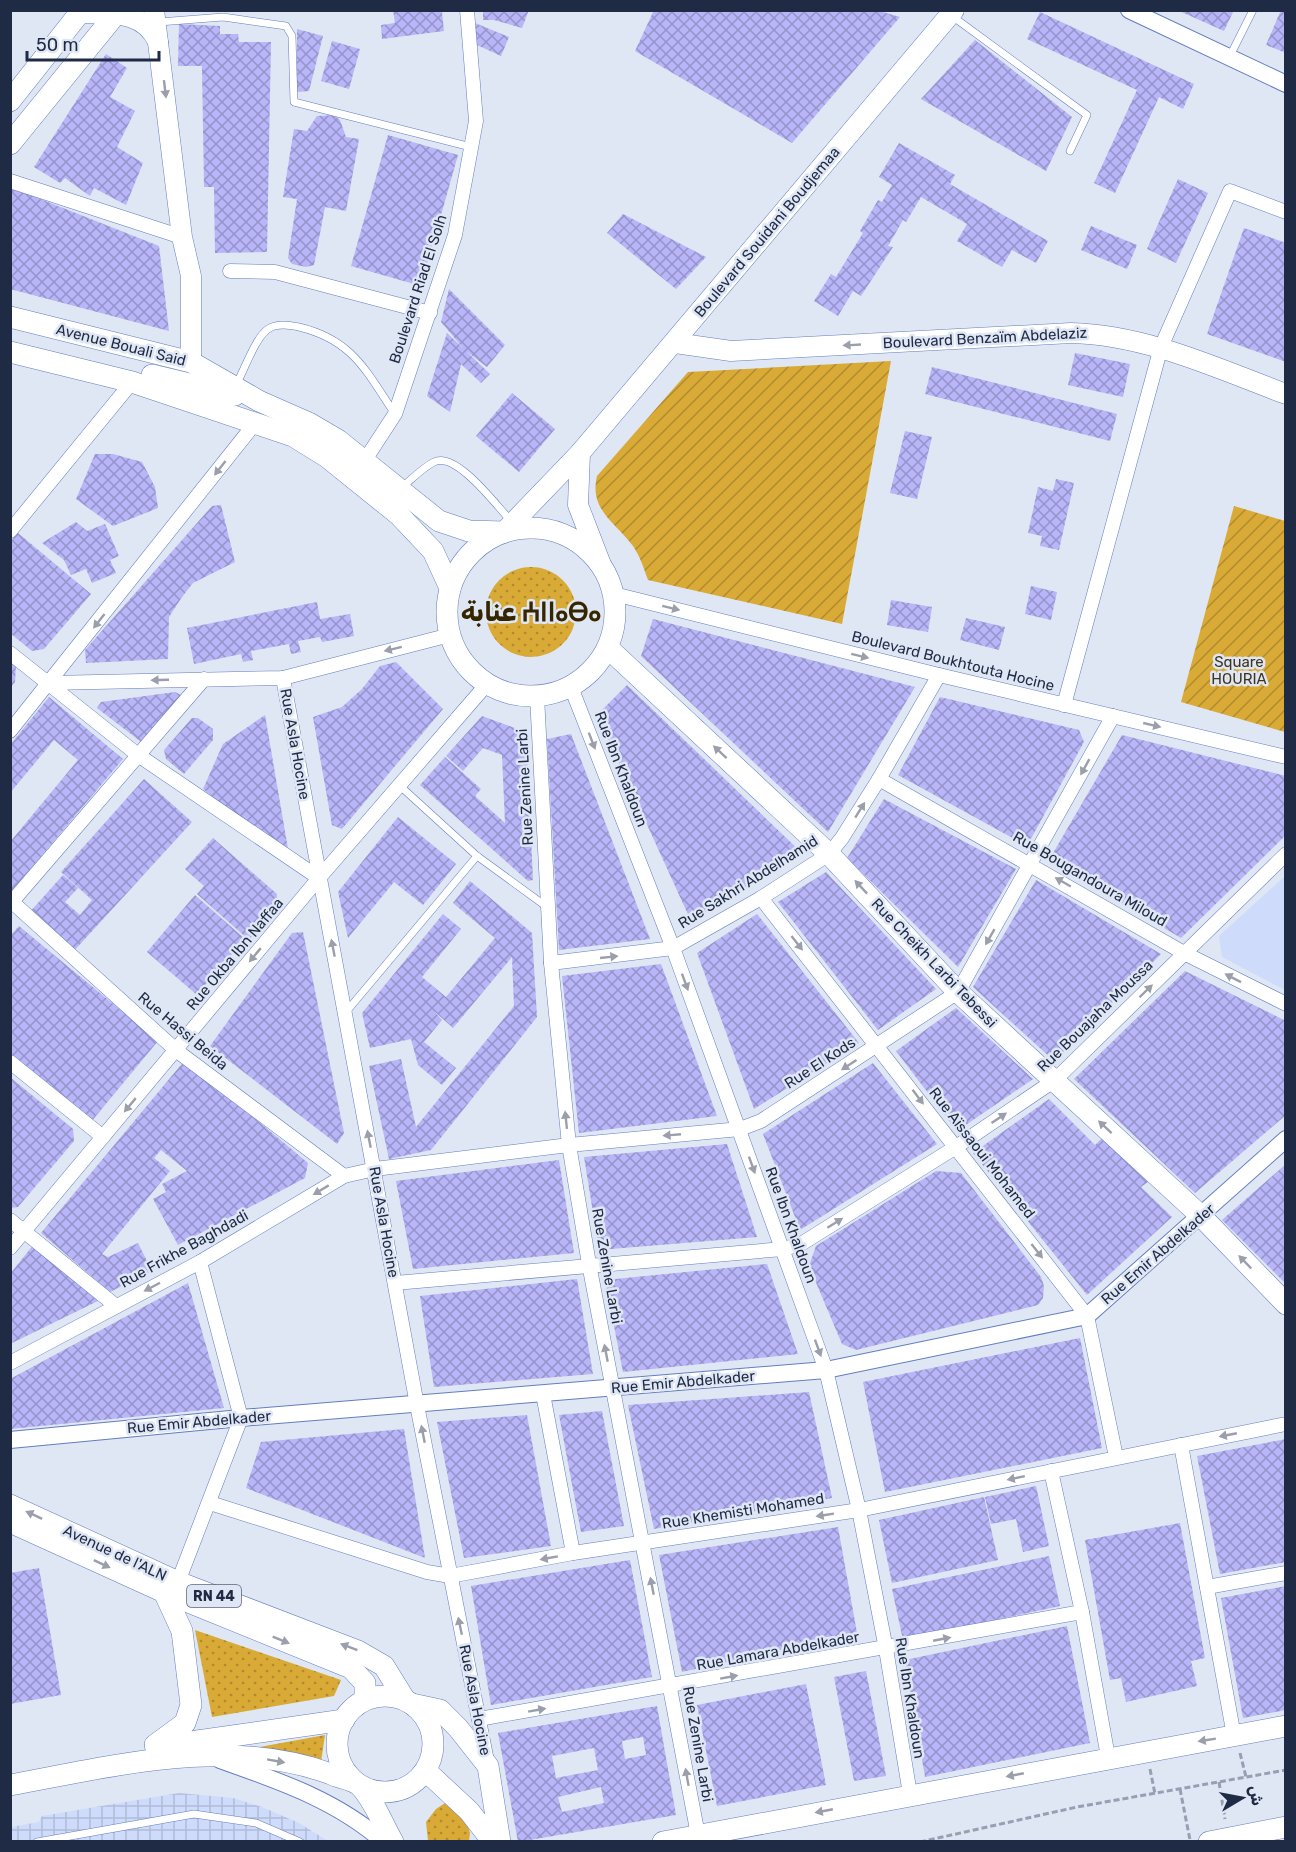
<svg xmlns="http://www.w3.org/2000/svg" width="1296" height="1852" font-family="Rubik,Cairo,'Noto Sans Tifinagh',sans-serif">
<defs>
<pattern id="industrial-grid" width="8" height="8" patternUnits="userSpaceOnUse" patternTransform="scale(1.5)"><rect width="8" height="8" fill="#cedbfb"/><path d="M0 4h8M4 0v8" fill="none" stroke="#b0bcd8"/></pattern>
<pattern id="grass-dots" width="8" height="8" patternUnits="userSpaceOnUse" patternTransform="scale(1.5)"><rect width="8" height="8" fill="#d9ab36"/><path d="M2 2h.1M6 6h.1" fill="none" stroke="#af8b2f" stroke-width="1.8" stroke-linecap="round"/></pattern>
<pattern id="garden-furrows" width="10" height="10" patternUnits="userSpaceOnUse" patternTransform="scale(1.5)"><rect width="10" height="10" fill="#d9ab36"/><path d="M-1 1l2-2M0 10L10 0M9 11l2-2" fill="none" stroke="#af8b2f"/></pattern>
<pattern id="building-cross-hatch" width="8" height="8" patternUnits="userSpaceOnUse" patternTransform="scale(1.5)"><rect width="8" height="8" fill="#b9b5f9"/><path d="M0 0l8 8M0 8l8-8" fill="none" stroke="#9693cb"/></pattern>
</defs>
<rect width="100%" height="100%" fill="#dfe6f4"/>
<polygon fill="#cedbfb" points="1285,876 1285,990 1222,957 1219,936"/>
<polygon fill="url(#industrial-grid)" points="179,1793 233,1798 262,1807 299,1823 328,1841 11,1842 11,1827 39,1822 42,1816"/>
<g fill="url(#grass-dots)">
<circle cx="531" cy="612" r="45"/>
<polygon points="195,1630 341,1680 334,1696 212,1717"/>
<polygon points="325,1735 321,1762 254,1748"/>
<polygon points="448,1801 462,1808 470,1833 469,1841 428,1841 426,1822 436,1809"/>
</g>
<g fill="url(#garden-furrows)">
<path d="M891 361 842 624 648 580C644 569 640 556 633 546 615 522 589 510 597 476L688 372Z"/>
<polygon points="1234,506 1285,521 1285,732 1181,702"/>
</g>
<g fill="url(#building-cross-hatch)" fill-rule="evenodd">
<polygon points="393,10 442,12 444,31 382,39 381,25 395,23"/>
<polygon points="483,10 529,10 522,28 494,20 483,20"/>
<polygon points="654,10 876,10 900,17 792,143 635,51"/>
<polygon points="1177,10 1234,10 1224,31"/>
<polygon points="1281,10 1286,10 1286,53 1266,45"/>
<polygon points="1040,12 1194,84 1183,109 1159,97 1115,193 1094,183 1137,90 1027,39"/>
<polygon points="475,23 509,37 501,56 477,45"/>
<polygon points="179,24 220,26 220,34 238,34 239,42 271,42 267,252 215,253 214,187 204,187 202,66 178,66"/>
<polygon points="297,29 323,36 309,91 297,92"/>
<polygon points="975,40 1072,117 1046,171 921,99"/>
<polygon points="332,41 360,49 349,89 321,81"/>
<polygon points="106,54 127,68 110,97 135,111 117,147 143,163 126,205 94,188 90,196 65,178 60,183 34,167"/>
<polygon points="334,115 340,120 346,137 359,139 346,211 325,207 314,265 306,267 292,264 288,258 297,199 283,197 294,129 307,131 317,116"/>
<polygon points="388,135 458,155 421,286 351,266"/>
<polygon points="899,143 955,175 950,184 1048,241 1036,263 1012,250 1002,267 957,241 967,224 921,197 906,222 903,220 888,246 893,247 861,296 853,291 838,316 814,301 831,274 836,277 863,233 860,231 878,200 882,202 892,185 879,177"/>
<polygon points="1178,179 1208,193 1176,263 1147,249"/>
<polygon points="10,187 159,246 169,331 10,289"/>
<polygon points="623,214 706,257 676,289 607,233"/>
<polygon points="1091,226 1137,245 1127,269 1081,250"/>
<polygon points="1244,228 1286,243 1286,362 1207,334"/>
<polygon points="449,289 505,345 487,367 466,351 490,374 481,383 461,364 450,412 427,396 447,333 463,348 441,322"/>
<polygon points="1075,353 1130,364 1123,397 1068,385"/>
<polygon points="932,367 1117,414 1110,441 925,394"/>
<polygon points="512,393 555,429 519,472 476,436"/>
<polygon points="905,431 932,437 917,499 890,493"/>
<polygon points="95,454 113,454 142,462 155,487 158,508 113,526 76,499"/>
<polygon points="1056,479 1074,483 1059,550 1040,546 1042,536 1028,533 1038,487 1053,491"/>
<polygon points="221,505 235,562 193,583 182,597 169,617 168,659 86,663 85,650 212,506"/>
<polygon points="76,522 87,531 105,524 119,556 110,560 116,573 92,583 86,569 71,575 64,560 42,543"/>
<polygon points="18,533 91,594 44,649 32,651 10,633 10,542"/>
<polygon points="1031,586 1057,592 1051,620 1025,614"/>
<polygon points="891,600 932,607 928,632 887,625"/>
<polygon points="317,602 320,619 350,614 354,636 322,642 320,637 298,641 301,652 291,654 289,644 251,651 253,660 243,662 241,654 194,664 187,628"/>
<polygon points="966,618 1005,627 999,650 960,640"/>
<polygon points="653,619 915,687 828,832 641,656"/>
<polygon points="10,660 16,665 15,682 10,688"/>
<polygon points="396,662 443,709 342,829 332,825 313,717 342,707 362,689 380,666"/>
<polygon points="627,685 803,854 691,921 597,715"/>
<polygon points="175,692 181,695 147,741 140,741 97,708 101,702"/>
<polygon points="49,697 123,759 10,893 10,842 78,760 54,740 10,793 10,745"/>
<polygon points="940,697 1079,730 1084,742 1027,846 898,775"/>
<polygon points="265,715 288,849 282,855 203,789 223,744"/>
<polygon points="482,716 526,732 533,880 528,881 420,785 445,757 481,789 475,796 505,823 502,755 483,748 463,771 446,756"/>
<polygon points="192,718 198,718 213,729 213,740 184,774 166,759 164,750"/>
<polygon points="571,734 650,939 559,950 547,739"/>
<polygon points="1122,735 1286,776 1286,835 1181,938 1049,860"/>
<polygon points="144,779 192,822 73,952 29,913 63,875 78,888 65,902 80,915 92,900 61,872"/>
<polygon points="884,799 1016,869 958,967 847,858"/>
<polygon points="398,817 456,864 423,905 394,882 348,938 338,892"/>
<polygon points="213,838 277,894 276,909 249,940 197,894 204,886 185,869"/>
<polygon points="826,872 936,989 878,1030 778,902"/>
<polygon points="1036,880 1161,954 1054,1061 973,987"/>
<polygon points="470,881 532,933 537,1017 431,1150 389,1159 369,1066 401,1059 416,1127 514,1006 512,957 453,1028 434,1011 442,1020 424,1042 456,1068 442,1085 418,1065 411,1039 370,1048 362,1013 443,914 461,929 422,977 446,997 495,938 453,903"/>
<polygon points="195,895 245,939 197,995 147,952"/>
<polygon points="757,914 859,1043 754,1109 697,953"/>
<polygon points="19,926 158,1041 91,1122 10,1055 10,936"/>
<polygon points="303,932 344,1133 337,1144 210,1046 292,933"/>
<polygon points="661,964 717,1116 579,1133 562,976"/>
<polygon points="1185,971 1286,1021 1286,1115 1195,1193 1074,1079"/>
<polygon points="956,1008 1033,1079 957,1131 896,1051"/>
<polygon points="185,1060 308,1163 305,1178 178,1245 153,1199 166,1192 162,1184 187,1171 161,1150 154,1158 170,1171 102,1254 108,1257 138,1243 152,1271 110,1292 41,1233"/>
<polygon points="873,1063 937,1144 800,1230 763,1134"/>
<polygon points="10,1077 73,1129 74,1141 18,1207 10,1208"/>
<polygon points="1049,1099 1095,1145 1102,1138 1148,1182 1141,1187 1172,1217 1087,1295 973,1153"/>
<polygon points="727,1144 757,1237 599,1250 584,1157"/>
<polygon points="559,1160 574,1253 413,1269 396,1181"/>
<polygon points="1286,1164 1286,1284 1222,1220"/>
<polygon points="936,1171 961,1173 1041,1277 1044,1286 1043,1298 1038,1305 856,1350 842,1344 809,1266 816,1246"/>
<polygon points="34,1244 102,1299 10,1344 10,1274"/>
<polygon points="767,1264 798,1354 623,1372 605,1280"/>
<polygon points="577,1279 593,1374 434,1387 420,1296"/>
<polygon points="188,1283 224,1408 10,1429 10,1379"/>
<polygon points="1080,1338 1102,1448 885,1492 863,1382"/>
<polygon points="809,1392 832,1498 654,1529 628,1405"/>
<polygon points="602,1411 624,1526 581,1532 559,1415"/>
<polygon points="527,1415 551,1546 464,1558 437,1422"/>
<polygon points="404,1429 425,1558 246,1488 261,1442"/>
<polygon points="1286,1439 1286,1562 1220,1574 1197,1456"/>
<polygon points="1036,1486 1049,1546 1023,1552 1016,1519 991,1524 985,1497"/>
<polygon points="984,1497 998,1560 892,1583 879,1520"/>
<polygon points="1180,1523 1205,1658 1191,1661 1197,1686 1126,1702 1121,1678 1110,1680 1085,1540"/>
<polygon points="838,1527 857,1633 682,1672 659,1555"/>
<polygon points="1049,1556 1060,1606 903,1640 892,1589"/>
<polygon points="630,1560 652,1677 491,1705 471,1586"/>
<polygon points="39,1568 61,1695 10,1704 10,1573"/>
<polygon points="1286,1586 1286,1710 1243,1718 1221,1598"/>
<polygon points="1067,1626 1090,1743 925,1777 905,1660"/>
<polygon points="866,1671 886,1776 854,1781 834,1677"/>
<polygon points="806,1684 826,1785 717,1806 697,1705"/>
<path d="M657 1706 676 1815 518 1842 498 1733ZM643 1737 646 1755 625 1759 622 1741ZM594 1748 598 1770 556 1778 552 1756ZM601 1787 604 1803 562 1812 558 1797Z"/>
</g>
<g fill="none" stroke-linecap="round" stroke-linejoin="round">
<defs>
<g id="service">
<polyline points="952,16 1087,115 1070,151"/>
<polyline points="159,22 223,17 286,26 292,36 294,102 471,147"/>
<polyline points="1230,56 1253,10"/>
<path d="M236 385C244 371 255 338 268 329 277 323 289 325 299 327 353 340 366 371 395 414"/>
<path d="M401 488C411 480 422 468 434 462 456 451 496 505 511 521"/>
<polyline points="399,785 477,856 547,907"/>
<polyline points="346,1012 477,856"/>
<polyline points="37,1842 194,1814 256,1823 300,1842"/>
</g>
<g id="minor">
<polyline points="10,181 182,237"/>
<polyline points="230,271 275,272 430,313"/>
<polyline points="365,460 395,414 455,235 476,121 467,10"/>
<polyline points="10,531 132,382"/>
<polyline points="614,594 939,675 1286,757"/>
<polyline points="10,653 138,755 319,878"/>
<polyline points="283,678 417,1405 487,1761"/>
<polyline points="50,683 283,678 450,635"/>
<polyline points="571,687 673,948 826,1370 859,1510 886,1649 910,1794"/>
<polyline points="537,696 551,963 569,1145 589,1264 698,1835"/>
<polyline points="1064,705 1161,347 1230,191 1286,212"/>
<polyline points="10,731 256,422"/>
<polyline points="879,779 1184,953 1286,1004"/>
<polyline points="761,898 1087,1316 1116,1457"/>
<polyline points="10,900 177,1051 344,1176"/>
<polyline points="10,904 204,679"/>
<polyline points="551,963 673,948 761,898 829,854 842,838 879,779 939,675"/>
<polyline points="10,1062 103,1137"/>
<polyline points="10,1220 116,1306"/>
<polyline points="10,1248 319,878 487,684"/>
<polyline points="395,1283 783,1249 801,1244 956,1147 1055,1080 1286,854"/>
<polyline points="10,1363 200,1262 344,1176 375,1169 569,1145 740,1129 761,1121 958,992 1113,716"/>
<polyline points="543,1394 573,1553"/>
<polyline points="1181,1445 1234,1736"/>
<polyline points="1051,1471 1082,1612 1108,1757"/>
<polyline points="210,1503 427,1572 450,1576 573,1553 859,1510 1286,1424"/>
<polyline points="178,1582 241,1418 200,1262"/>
<polyline points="1207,1587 1286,1573"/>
<polyline points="479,1719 1082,1612"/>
</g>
<g id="tertiary">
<polyline points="1129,10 1286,84"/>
<polyline points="10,1440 241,1418 826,1370 1087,1316 1286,1139"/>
<path d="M220 1760C279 1781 336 1800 384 1842"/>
</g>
<g id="secondary">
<polyline points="154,10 182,237 191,276 191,362"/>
<path d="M80 13C111 14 144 10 158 42"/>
<path d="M675 343 731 351 1071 333C1147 335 1216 368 1286 394"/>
<polyline points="580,453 578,505 600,562"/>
<polyline points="504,532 580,453 954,10"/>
</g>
<g id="primary">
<polyline points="10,101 82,10"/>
<polyline points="10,144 119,10"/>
<polyline points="10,317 191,362 259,401 309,423 338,440 439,521 469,531 504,532"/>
<polyline points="10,352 132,382 293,436 327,457 399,515 433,551 450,588"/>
<polyline points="152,375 235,395"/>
<circle cx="531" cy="612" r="84"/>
<polyline points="608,648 829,854 958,992 1201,1216 1286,1304"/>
<polyline points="10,1505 178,1582 358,1651 384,1666 405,1700"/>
<polyline points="10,1522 164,1592 351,1668 365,1683 365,1700"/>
<circle cx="385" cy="1744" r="48"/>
<polyline points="412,1704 440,1710 458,1728 488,1766 500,1842"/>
<polyline points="155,1745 185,1723 191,1705 182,1631 164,1592"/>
<polyline points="169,1745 344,1720"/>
<polyline points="426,1771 469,1811 493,1842"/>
<path d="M10 1785C114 1766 228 1736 331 1774 339 1778 354 1780 360 1786 374 1800 383 1825 393 1842"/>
<polyline points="663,1842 1286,1726"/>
<polyline points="1209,1842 1286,1827"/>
</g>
</defs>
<use href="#service" stroke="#637ebf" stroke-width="8"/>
<use href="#minor" stroke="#637ebf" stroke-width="15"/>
<use href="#tertiary" stroke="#637ebf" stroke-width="18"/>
<use href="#secondary" stroke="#637ebf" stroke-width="21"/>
<use href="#primary" stroke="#637ebf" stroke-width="22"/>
<g stroke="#979fb2" stroke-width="3" stroke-dasharray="6 3" stroke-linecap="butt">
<polyline points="1240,1753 1246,1777"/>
<polyline points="1150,1769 1155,1794"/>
<polyline points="1219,1782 1225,1819"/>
<polyline points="1180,1789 1190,1840"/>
<polyline points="920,1842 1077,1807 1286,1770"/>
</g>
<use href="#service" stroke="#fff" stroke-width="7"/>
<use href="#minor" stroke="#fff" stroke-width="14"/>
<use href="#tertiary" stroke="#fff" stroke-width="16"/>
<use href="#secondary" stroke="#fff" stroke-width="20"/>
<use href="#primary" stroke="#fff" stroke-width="21"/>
</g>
<defs><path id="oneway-solid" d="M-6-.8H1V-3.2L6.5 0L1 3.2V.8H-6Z" transform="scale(1.5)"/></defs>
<g fill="#9a9fab">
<use href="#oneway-solid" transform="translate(165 89) rotate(83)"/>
<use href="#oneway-solid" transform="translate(852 345) rotate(177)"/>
<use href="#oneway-solid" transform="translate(220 468) rotate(128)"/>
<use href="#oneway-solid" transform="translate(671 608) rotate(14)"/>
<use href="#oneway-solid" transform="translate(99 621) rotate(128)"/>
<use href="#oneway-solid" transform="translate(393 649) rotate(166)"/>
<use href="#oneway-solid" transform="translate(860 656) rotate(14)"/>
<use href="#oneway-solid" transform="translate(160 680) rotate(178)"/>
<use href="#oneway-solid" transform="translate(1152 725) rotate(13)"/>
<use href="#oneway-solid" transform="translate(592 741) rotate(69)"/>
<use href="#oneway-solid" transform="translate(720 752) rotate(-137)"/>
<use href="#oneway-solid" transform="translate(1085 767) rotate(119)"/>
<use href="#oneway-solid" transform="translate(860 810) rotate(-58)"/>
<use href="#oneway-solid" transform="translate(1063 882) rotate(-150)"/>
<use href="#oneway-solid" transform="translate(861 887) rotate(-133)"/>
<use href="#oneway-solid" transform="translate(990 937) rotate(120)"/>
<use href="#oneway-solid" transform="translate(797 943) rotate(52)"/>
<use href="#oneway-solid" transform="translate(333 948) rotate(-101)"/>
<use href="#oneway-solid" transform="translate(255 955) rotate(130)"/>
<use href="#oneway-solid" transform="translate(609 957) rotate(-6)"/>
<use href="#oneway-solid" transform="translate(1233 978) rotate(-153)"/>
<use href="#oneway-solid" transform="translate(685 982) rotate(70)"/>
<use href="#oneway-solid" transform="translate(1146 991) rotate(-44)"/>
<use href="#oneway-solid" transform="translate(849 1065) rotate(147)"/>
<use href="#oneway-solid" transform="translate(918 1097) rotate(53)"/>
<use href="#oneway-solid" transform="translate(130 1105) rotate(130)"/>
<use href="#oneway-solid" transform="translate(999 1118) rotate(-34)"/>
<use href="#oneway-solid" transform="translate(566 1120) rotate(-96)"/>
<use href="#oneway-solid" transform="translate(1105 1127) rotate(-137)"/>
<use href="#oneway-solid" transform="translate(672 1135) rotate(175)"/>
<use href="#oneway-solid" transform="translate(369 1139) rotate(-101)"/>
<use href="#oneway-solid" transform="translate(752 1165) rotate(70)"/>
<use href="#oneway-solid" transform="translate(321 1190) rotate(149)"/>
<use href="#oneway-solid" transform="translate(835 1223) rotate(-32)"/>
<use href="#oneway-solid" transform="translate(1037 1251) rotate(52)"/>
<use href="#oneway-solid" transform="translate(1245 1262) rotate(-134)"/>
<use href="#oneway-solid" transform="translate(152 1287) rotate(152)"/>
<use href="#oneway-solid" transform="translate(818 1348) rotate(70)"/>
<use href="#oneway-solid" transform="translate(606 1353) rotate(-101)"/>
<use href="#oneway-solid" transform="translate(423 1434) rotate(-101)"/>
<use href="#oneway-solid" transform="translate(1228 1435) rotate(169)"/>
<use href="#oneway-solid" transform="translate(1016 1478) rotate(168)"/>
<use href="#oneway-solid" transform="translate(34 1515) rotate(-155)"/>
<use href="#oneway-solid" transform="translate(825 1515) rotate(171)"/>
<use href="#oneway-solid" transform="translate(549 1558) rotate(170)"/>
<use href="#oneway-solid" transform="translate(102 1564) rotate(25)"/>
<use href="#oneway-solid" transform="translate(652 1586) rotate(-101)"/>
<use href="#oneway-solid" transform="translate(460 1626) rotate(-102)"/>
<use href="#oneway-solid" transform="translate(942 1639) rotate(-11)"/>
<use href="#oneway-solid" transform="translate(281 1640) rotate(22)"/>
<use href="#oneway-solid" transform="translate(349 1647) rotate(-159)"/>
<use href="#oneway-solid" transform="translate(729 1677) rotate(-10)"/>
<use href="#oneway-solid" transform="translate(537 1710) rotate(-10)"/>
<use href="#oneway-solid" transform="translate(1207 1740) rotate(171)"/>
<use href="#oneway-solid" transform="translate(276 1761) rotate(10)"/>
<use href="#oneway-solid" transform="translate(1015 1775) rotate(169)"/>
<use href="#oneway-solid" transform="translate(687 1777) rotate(-100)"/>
<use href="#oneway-solid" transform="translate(824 1811) rotate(169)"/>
</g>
<g text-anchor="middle" stroke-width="5" stroke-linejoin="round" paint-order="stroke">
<rect fill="#dfe6f4" stroke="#59627a" stroke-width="1.5" x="187" y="1585" width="54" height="22" rx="4.5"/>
<g font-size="14" font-weight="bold" fill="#1f2a45">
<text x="214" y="1601">RN 44</text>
</g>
<g font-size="15" fill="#1f2a45" stroke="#dfe6f4">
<text transform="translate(767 232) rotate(-50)" y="5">Boulevard Souidani Boudjemaa</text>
<text transform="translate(418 289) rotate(-72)" y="5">Boulevard Riad El Solh</text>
<text transform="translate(985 338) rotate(-3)" y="5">Boulevard Benzaïm Abdelaziz</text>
<text transform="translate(121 345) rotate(14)" y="5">Avenue Bouali Said</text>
<text transform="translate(953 661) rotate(14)" y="5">Boulevard Boukhtouta Hocine</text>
<text transform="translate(295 744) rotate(80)" y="5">Rue Asla Hocine</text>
<text transform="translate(621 769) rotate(69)" y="5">Rue Ibn Khaldoun</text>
<text transform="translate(525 787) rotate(-93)" y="5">Rue Zenine Larbi</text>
<text transform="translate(1090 879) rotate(30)" y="5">Rue Bougandoura Miloud</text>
<text transform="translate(748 882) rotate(-32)" y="5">Rue Sakhri Abdelhamid</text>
<text transform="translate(235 954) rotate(-50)" y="5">Rue Okba Ibn Naffaa</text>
<text transform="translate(934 963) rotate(46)" y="5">Rue Cheikh Larbi Tebessi</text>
<text transform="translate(1095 1016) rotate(-44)" y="5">Rue Bouajaha Moussa</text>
<text transform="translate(183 1031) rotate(40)" y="5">Rue Hassi Beida</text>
<text transform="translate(820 1063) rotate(-33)" y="5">Rue El Kods</text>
<text transform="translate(982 1153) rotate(52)" y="5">Rue Aïssaoui Mohamed</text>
<text transform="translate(384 1222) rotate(80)" y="5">Rue Asla Hocine</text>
<text transform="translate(791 1225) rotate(70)" y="5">Rue Ibn Khaldoun</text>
<text transform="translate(184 1249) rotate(-29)" y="5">Rue Frikhe Baghdadi</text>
<text transform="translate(1158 1254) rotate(-41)" y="5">Rue Emir Abdelkader</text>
<text transform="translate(607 1266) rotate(80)" y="5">Rue Zenine Larbi</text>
<text transform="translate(683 1382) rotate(-5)" y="5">Rue Emir Abdelkader</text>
<text transform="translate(199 1422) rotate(-5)" y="5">Rue Emir Abdelkader</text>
<text transform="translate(743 1511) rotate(-9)" y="5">Rue Khemisti Mohamed</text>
<text transform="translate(115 1553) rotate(25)" y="5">Avenue de l'ALN</text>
<text transform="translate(778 1651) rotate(-10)" y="5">Rue Lamara Abdelkader</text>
<text transform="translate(910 1698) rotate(81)" y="5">Rue Ibn Khaldoun</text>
<text transform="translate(475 1700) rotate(79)" y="5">Rue Asla Hocine</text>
<text transform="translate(698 1744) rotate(80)" y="5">Rue Zenine Larbi</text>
</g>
<g font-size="15" fill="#3f351f" stroke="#dfe6f4">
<text x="1239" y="667">Square<tspan x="1239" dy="17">HOURIA</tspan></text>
</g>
<g font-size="27" font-weight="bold" fill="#362600" stroke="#dfe6f4">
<text x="531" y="621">عنابة ⵄⵏⵏⴰⴱⴰ</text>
</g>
</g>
<rect width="1296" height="1852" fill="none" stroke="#1f2a45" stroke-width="24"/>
<g transform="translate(1242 1798) rotate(80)" stroke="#dfe6f4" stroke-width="4.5" paint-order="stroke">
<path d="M0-4.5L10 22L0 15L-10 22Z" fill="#1f2a45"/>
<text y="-9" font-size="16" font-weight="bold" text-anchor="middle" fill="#1f2a45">ش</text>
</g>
<path d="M27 51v9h132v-9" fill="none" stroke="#1f2a45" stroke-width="3"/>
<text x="36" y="51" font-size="18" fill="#1f2a45" stroke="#dfe6f4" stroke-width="4.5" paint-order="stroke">50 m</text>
</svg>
